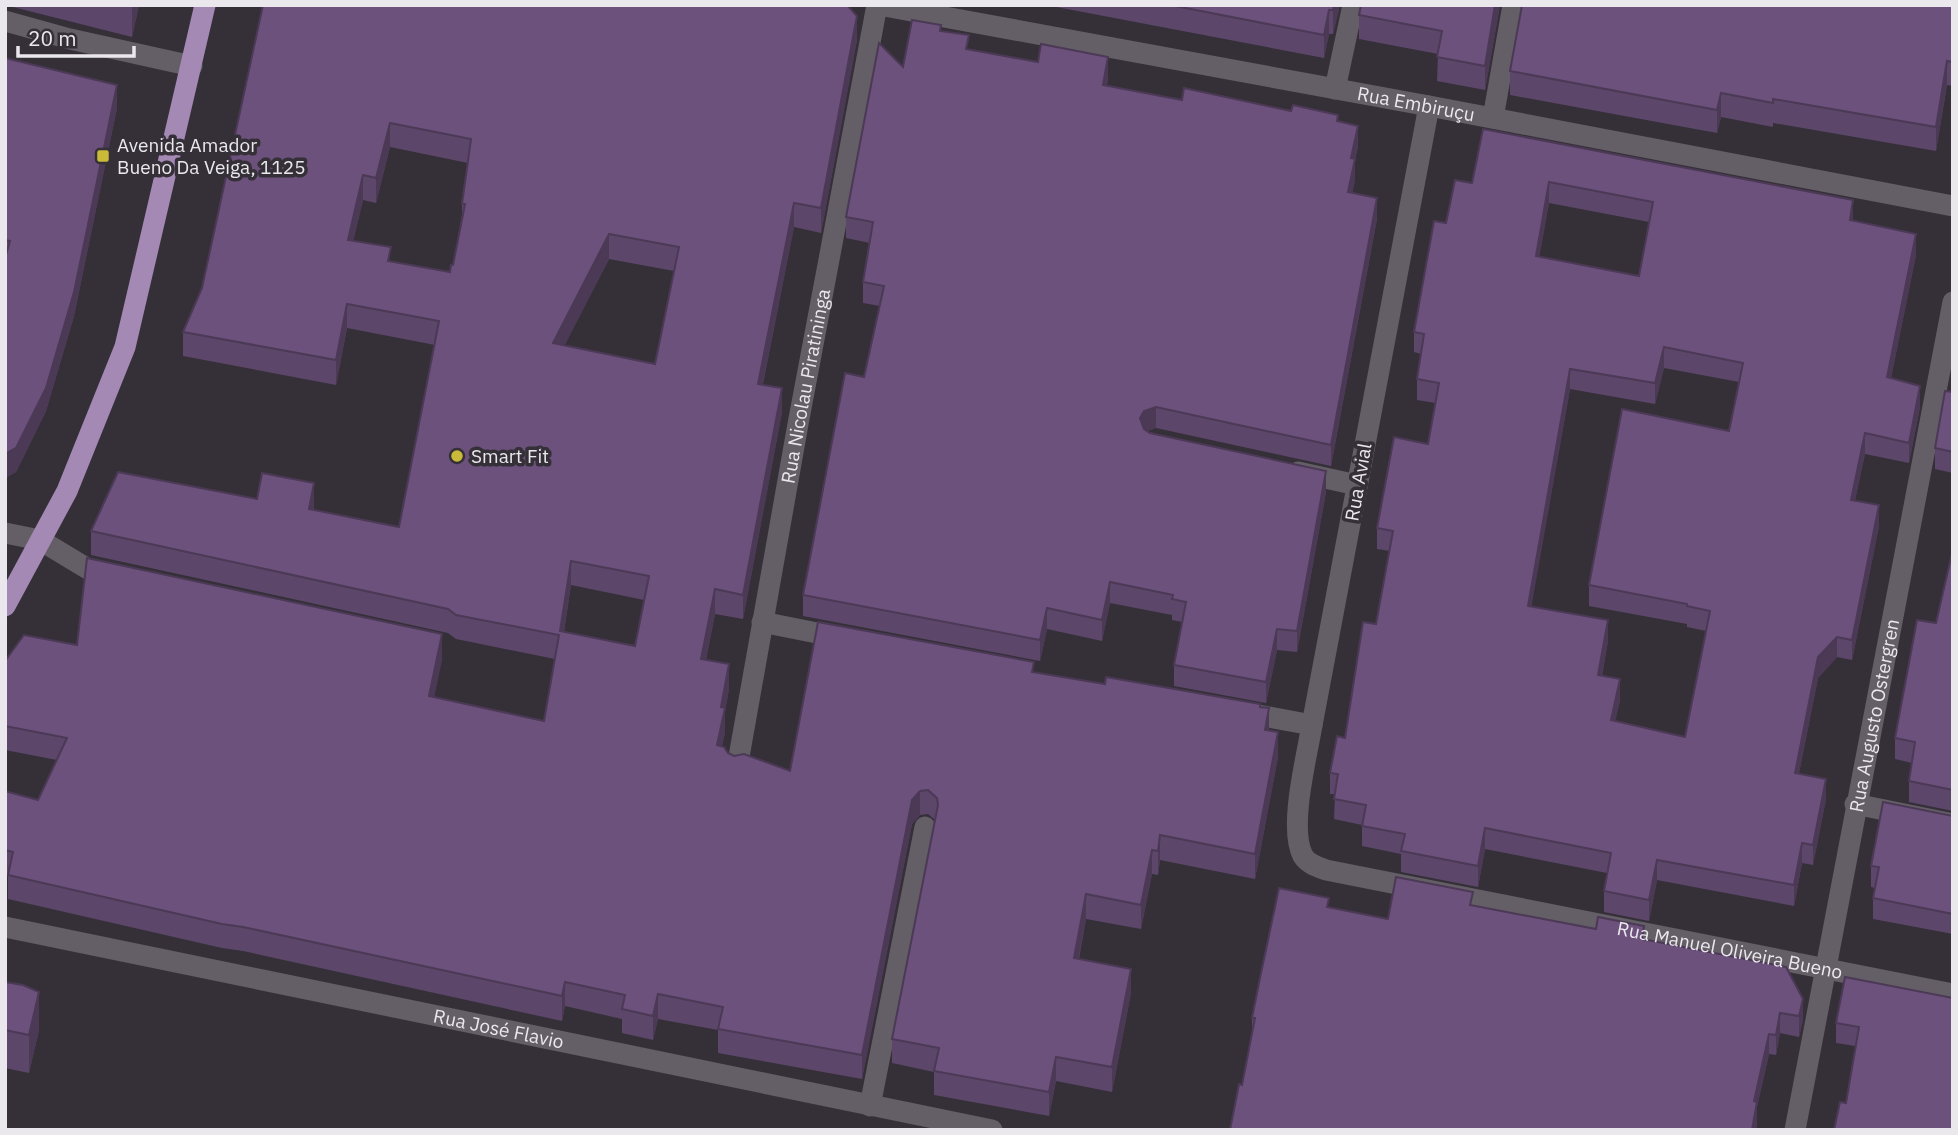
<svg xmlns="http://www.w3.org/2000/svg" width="1958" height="1135" font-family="'IBM Plex Sans',sans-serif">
<rect width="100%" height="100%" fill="#353038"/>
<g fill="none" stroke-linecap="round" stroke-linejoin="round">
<g stroke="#645e67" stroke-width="21">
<path id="s1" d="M879 5 1429 106 1953 206"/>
<polyline points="5,21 70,39 192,66"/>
<polyline points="1335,89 1353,5"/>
<path id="s2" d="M1429 106 1312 725C1307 756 1288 828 1303 856 1308 864 1318 867 1326 870L1953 994"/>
<polyline points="1493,118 1513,5"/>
<polyline points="1298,472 1357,485"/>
<polyline points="5,533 40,540 88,569 113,574"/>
<polyline points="762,622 842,638"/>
<polyline points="1242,712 1312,725"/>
<path id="s3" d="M737 768 798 424 877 5"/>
<polyline points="1855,804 1953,824"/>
<path id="s4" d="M5 927 992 1130"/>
<polyline points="870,1106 925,827"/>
<path id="s5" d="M1795 1130 1953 302"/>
</g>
<polyline stroke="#a489b5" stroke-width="21" points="5,606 67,491 125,347 205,5"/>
</g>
<g fill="#5c466a" fill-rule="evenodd">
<polygon points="5,5 139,5 132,37"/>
<path d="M263 5 857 40 821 233 794 227 763 384 782 412 743 619 715 614 706 660 729 689 725 711V732L722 746 728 753 734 756 790 771 1034 672 1105 684 1260 707 1278 757 1255 879 1160 860 1158 875 1152 874 1141 929 1086 919 1079 959 1131 993 1112 1092 1056 1081 1049 1116 934 1095V1072L892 1063V1039L935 820 928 814 920 815 912 824 862 1079 718 1053V1030L658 1019 653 1040 622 1033V1019L565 1006 562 1021 243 951 222 948 8 899V875L5 874V791L38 800 57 760 5 750V661L77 645 442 659 434 697 544 721 555 659 456 639 448 633 91 555V531L257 499 314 507V510L399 527 435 345 347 328 336 385 183 356V332L202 288ZM390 147 468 163 462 204V215L453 265 450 272 391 261 353 241 363 200 376 203ZM609 259 674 271 655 364 564 346ZM571 585 644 600 635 646 564 632Z"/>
<polygon points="1046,5 1340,5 1333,34 1329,34 1324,58"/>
<polygon points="1361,5 1500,5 1485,90 1437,81 1438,54 1359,39 1359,15"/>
<polygon points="1953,5 1953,86 1947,85 1936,151 1773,123 1773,127 1721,117 1717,133 1510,95 1510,71"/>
<polygon points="941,31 969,50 1108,78 1107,85 1182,100 1338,122 1358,147 1355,159 1355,180 1352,193 1377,219 1331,466 1156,428 1147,431 1326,492 1297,652 1277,650 1266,703 1174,686 1174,665 1182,622 1172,620 1172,615 1110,603 1102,641 1047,629 1040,661 803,616 803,595 864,377 880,306 863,303 863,282 870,243 846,238 846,217"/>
<polygon points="5,58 117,108 74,316 46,411 16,472 5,478"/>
<path d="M1483 129 1853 221 1916 255 1891 378 1920 407 1909 463 1865 454 1855 500 1879 526 1852 660 1837 657 1818 678 1799 773 1826 799 1813 865 1802 863 1794 906 1657 880 1649 921 1604 912V891L1607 873 1485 849 1478 887 1401 872V854L1362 846V825L1334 819 1335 794H1330V773L1345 738 1376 624 1390 551 1377 549V528L1428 444 1436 403 1417 400V379L1421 354 1414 352V332L1446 223 1472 183ZM1549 203 1649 222 1639 276 1539 257ZM1664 368 1739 382 1729 431 1589 585V606L1687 624V627L1706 631 1685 737 1615 721 1620 700 1602 676 1608 641 1531 606 1570 389 1655 404Z"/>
<polygon points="1953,392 1953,473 1935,469 1935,448"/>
<polygon points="1953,549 1953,811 1909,802 1909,781 1912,763 1895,759 1895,738 1936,623"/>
<polygon points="1953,816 1953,934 1873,919 1873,898 1875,888 1871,887 1871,866"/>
<polygon points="1473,906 1786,967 1803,1020 1799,1037 1780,1033 1776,1055 1769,1054 1757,1107 1757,1122 1756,1130 1230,1130 1242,1085 1252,1031 1252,1018 1329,907 1388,919"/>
<polygon points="5,982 39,1030 29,1073 5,1068"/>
<polygon points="1953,998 1855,1046 1836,1043 1836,1023"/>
</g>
<g fill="#4b3956">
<polygon points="132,5 139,5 132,37"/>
<polygon points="1334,5 1340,5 1333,34 1333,10"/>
<polygon points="1495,5 1500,5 1485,90 1485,66"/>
<polygon points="1329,10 1329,34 1324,58 1324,35"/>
<polygon points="857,16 857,40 821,233 821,208"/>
<polygon points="1108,57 1108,78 1103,106 1103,85"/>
<polygon points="1947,61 1947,85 1936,151 1936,127"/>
<polygon points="117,85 117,108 74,316 46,411 16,472 5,478 5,454"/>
<polygon points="1721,93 1721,117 1717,133 1717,110"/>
<polygon points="390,123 390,147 376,203 376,178"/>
<polygon points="1358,126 1358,147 1351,179 1351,158"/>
<polygon points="1355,159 1355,180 1348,213 1348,192"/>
<polygon points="363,175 363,200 348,264 348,240"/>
<polygon points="1549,182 1549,203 1536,277 1536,256"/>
<polygon points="1377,198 1377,219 1331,466 1331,445"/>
<polygon points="1853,200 1853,221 1850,220"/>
<polygon points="794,203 794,227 758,408 758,384"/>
<polygon points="609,234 609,259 553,368 553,343"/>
<polygon points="1916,234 1916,255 1887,398 1887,377"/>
<polygon points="347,304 347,328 336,385 336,360"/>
<polygon points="1664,347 1664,368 1655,404 1655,383"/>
<polygon points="1570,369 1570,389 1528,626 1528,606"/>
<polygon points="1920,386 1920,407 1909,463 1909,443"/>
<polygon points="782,388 782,412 743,619 743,595"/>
<polygon points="1156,407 1156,428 1144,432 1140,418 1144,411"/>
<polygon points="1865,433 1865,454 1851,520 1851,500"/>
<polygon points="1326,471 1326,492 1297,652 1297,631"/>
<polygon points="314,483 314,507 309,533 309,509"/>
<polygon points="1879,505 1879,526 1852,660 1852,640"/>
<polygon points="571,561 571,585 560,656 560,631"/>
<polygon points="1110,582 1110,603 1102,641 1102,620"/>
<polygon points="715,589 715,614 701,683 701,659"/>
<polygon points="1047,608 1047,629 1040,661 1040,640"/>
<polygon points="1608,620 1608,641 1598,695 1598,675"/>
<polygon points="1277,629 1277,650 1266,703 1266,682"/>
<polygon points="442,634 442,659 429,721 429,696"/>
<polygon points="1837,637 1837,657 1818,678 1795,793 1795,773 1818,657"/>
<polygon points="729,664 729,689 725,711 725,732 717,769 717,745 721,707"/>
<polygon points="1620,679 1620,700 1611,740 1611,720"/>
<polygon points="1269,708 1269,732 1265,730"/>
<polygon points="1278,732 1278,757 1255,879 1255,854"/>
<polygon points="1826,779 1826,799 1813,865 1813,845"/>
<polygon points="920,791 920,815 912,824 862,1079 862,1055 912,800"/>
<polygon points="1485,828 1485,849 1478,887 1478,866"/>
<polygon points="1160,835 1160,860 1158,875 1158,851"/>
<polygon points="1802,843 1802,863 1794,906 1794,885"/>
<polygon points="1152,850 1152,874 1141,929 1141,905"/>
<polygon points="1657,860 1657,880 1649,921 1649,900"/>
<polygon points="1086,894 1086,919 1074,982 1074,958"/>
<polygon points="1131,969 1131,993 1112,1092 1112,1067"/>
<polygon points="565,982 565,1006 562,1021 562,996"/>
<polygon points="39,992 39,1030 29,1073 29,1035"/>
<polygon points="658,994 658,1019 653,1040 653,1016"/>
<polygon points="1803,999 1803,1020 1799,1037 1799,1016"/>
<polygon points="1780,1013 1780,1033 1776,1055 1776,1035"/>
<polygon points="1769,1034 1769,1054 1757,1107 1757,1122 1756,1130 1752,1130 1754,1101"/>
<polygon points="1056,1057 1056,1081 1049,1116 1049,1092"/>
</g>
<g fill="#6b517b" stroke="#4b3956" stroke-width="2" fill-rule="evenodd">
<path d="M263 5H847L857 16 821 208 794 203 758 384 782 388 743 595 715 589 701 659 729 664 721 707 725 708 717 745 724 747 728 753 734 756 744 754 790 771 818 622 1034 662 1032 672 1105 684 1106 677 1260 704V707L1269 708 1265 730 1278 732 1255 854 1160 835 1158 851 1152 850 1141 905 1086 894 1074 958 1131 969 1112 1067 1056 1057 1049 1092 934 1071 939 1048 892 1039 938 805 937 798 928 790 920 791 912 800 862 1055 718 1029 723 1007 658 994 653 1016 622 1009 625 995 565 982 562 996 243 927 222 924 8 875 13 852 5 850V791L38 800 67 738 5 726V661L24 635 77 645 87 558 442 634 429 696 544 721 559 635 456 615 448 609 91 531 118 472 257 499 262 473 314 483 309 509 399 527 439 321 347 304 336 360 183 332 202 288ZM390 123 471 139 462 204H465L453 265H451L450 272 388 261 391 247 348 240 363 175 376 178ZM609 234 679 247 655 364 553 343ZM571 561 649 576 635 646 560 631Z"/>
<polygon points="1170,5 1334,5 1333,10 1329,10 1324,35"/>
<polygon points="1361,5 1495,5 1485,66 1437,57 1442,31 1359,15"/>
<polygon points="1522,5 1953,5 1953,62 1947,61 1936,127 1773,99 1773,103 1721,93 1717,110 1510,71"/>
<polygon points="912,20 941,25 940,31 969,35 966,49 1038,62 1041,44 1108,57 1103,85 1182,100 1184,88 1291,111 1293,105 1338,115 1337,121 1358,126 1351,158 1355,159 1348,192 1377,198 1331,445 1156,407 1144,411 1140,418 1144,429 1150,433 1326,471 1297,631 1277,629 1266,682 1174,665 1186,602 1172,599 1173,595 1110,582 1102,620 1047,608 1040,640 803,595 845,373 864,377 884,286 863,282 873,222 846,217 879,43 903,67"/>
<polygon points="5,58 117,85 74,292 46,388 16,448 5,454 5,258 10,241 5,240"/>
<path d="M1483 129 1853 200 1850 220 1916 234 1887 377 1920 386 1909 443 1865 433 1851 500 1879 505 1852 640 1837 637 1818 657 1795 773 1826 779 1813 845 1802 843 1794 885 1657 860 1649 900 1604 891 1611 853 1485 828 1478 866 1401 851 1405 834 1362 826 1366 805 1334 799 1338 774 1330 773 1337 736 1345 738 1363 622 1376 624 1393 531 1377 528 1394 437 1428 444 1439 383 1417 379 1424 334 1414 332 1434 221 1446 223 1455 180 1472 183ZM1549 182 1653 202 1639 276 1536 256ZM1664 347 1743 363 1729 431 1622 409 1589 585 1687 604V606L1710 611 1685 737 1611 720 1620 679 1598 675 1608 620 1528 606 1570 369 1655 383Z"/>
<polygon points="1945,391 1953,392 1953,452 1935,448"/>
<polygon points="1953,549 1953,790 1909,781 1915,742 1895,738 1917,620 1936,623"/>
<polygon points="1883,802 1953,816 1953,914 1873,898 1879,867 1871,866"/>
<polygon points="1396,877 1473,892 1470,905 1596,929 1598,917 1644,926 1642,939 1786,967 1803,999 1799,1016 1780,1013 1776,1035 1769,1034 1754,1101 1757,1102 1752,1130 1230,1130 1239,1084 1242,1085 1255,1018 1252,1018 1260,978 1279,888 1329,898 1327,907 1388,919"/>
<polygon points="1845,977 1953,998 1953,1130 1834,1130 1840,1102 1846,1103 1859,1027 1836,1023"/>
<polygon points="5,982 23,985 39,992 29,1035 5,1030"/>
</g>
<g fill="#caba39" stroke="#353038" stroke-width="2.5">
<rect x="96" y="149" width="14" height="14" rx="3.5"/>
<circle cx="457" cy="456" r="7"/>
</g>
<g text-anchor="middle" stroke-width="7" stroke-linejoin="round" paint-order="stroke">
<g font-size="19" fill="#eae7ed" stroke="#353038">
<text dy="7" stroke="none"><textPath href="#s1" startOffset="546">Rua Embiruçu</textPath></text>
<text dy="7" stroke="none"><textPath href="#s3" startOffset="388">Rua Nicolau Piratininga</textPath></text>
<text transform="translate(1358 482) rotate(-80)" y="7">Rua Avial</text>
<text dy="7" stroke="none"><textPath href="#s5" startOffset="422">Rua Augusto Ostergren</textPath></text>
<text dy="7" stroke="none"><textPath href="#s2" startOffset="1202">Rua Manuel Oliveira Bueno</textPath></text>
<text dy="7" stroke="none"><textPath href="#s4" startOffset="504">Rua José Flavio</textPath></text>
</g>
<g font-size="19" fill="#eae7ed" stroke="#353038" text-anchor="start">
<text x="117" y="152">Avenida Amador<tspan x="117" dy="22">Bueno Da Veiga, 1125</tspan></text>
<text x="471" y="463">Smart Fit</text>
</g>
</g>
<rect width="1958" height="1135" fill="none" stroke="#eae7ed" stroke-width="14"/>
<path d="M18 46v10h116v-10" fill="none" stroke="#eae7ed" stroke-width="3.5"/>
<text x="28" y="46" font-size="21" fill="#eae7ed" stroke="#353038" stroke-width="5" paint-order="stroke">20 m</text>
</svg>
